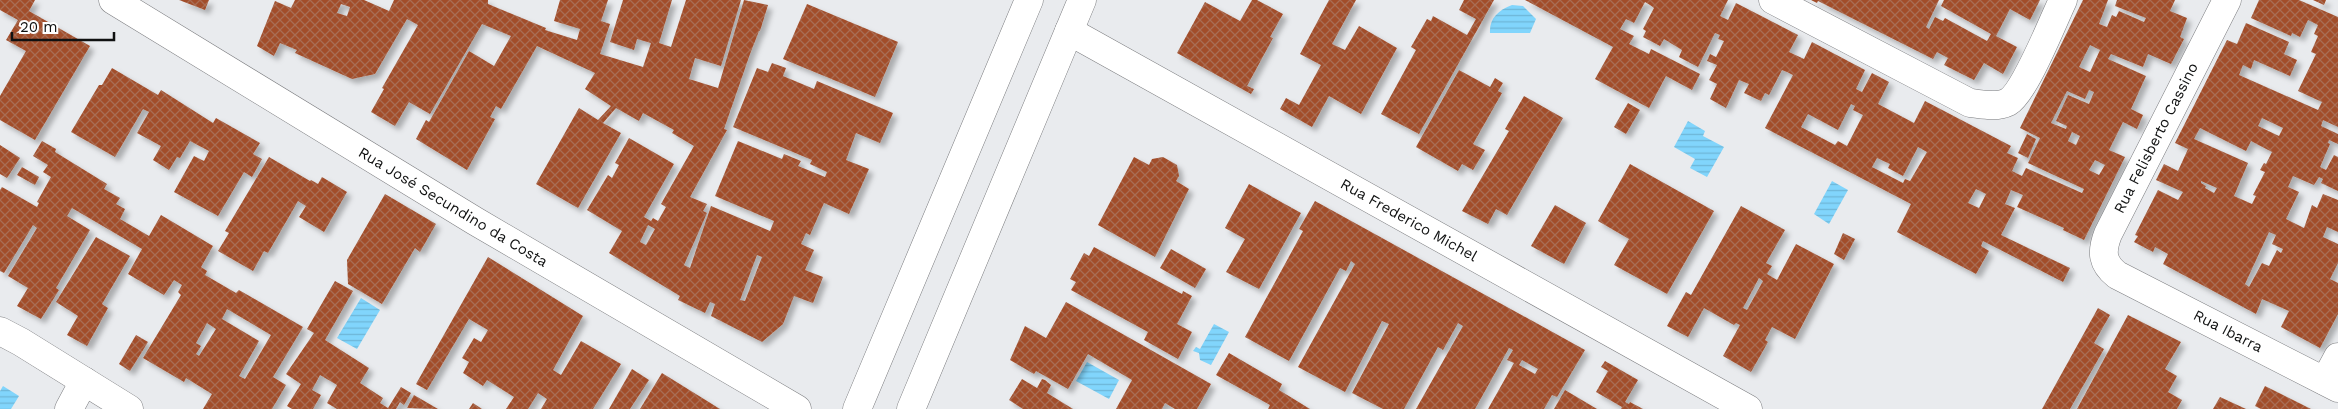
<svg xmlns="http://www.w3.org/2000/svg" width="2338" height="409" font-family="'Work Sans',sans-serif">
<defs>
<pattern id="water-rules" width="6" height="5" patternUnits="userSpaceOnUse" patternTransform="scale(1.25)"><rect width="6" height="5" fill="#81d5fc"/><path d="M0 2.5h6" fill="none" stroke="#6eb6d7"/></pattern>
<pattern id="building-cross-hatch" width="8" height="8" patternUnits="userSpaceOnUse" patternTransform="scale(1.25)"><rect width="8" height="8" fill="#a24d29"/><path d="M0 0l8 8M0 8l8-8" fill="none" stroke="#a86d54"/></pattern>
<filter id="shadow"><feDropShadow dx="4.5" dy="4.5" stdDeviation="2.5" flood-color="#0004"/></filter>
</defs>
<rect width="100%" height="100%" fill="#e9ebee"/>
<g fill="url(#water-rules)">
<path d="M1512 5 1523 6 1536 19 1530 33H1490C1489 19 1498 10 1512 5Z"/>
<polygon points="1688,121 1705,131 1703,136 1724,147 1707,177 1690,168 1695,159 1674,147"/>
<polygon points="1832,181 1848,190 1829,224 1814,214"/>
<polygon points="361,298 380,310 357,349 337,338"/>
<polygon points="1214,324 1229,332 1211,365 1200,360 1199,353 1193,351 1196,347 1200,349"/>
<polygon points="1087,362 1119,380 1109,399 1076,381"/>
<polygon points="3,386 19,396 11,409 0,409 0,391"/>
</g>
<g fill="url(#building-cross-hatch)" fill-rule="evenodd" filter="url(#shadow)">
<polygon points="0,0 35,0 29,11 90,46 35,140 0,120 0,96 26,51 6,40 18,20 0,10"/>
<polygon points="179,0 209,0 205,10"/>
<path d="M295 0H364L389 11 394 0H488V4L546 28 545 30 577 40 580 29 554 21 560 0H608L601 21 610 24 600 54 643 67 651 43 637 39 634 50 610 42 623 0H672L659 43 671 47 686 0H741L721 66 695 58 689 79 718 88 744 0 768 5 760 31H759L750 54 724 129 727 130 690 197 707 204 703 211 707 213 684 265 690 268 711 206 770 231 774 221 715 196 738 141 782 159 784 154 801 161 798 166 825 177 827 172 810 164 812 160 733 127 757 68 768 72 772 63 786 68 783 76 814 89 817 81 893 113 880 143 856 133 846 160 869 169 849 214 824 203 810 235 806 233 801 244 814 250 805 270 823 277 813 303 794 296 783 324 762 342 711 316 715 304 710 302 705 313 678 300 680 296 609 253 622 231 587 210 608 175 612 178 619 165 615 163 629 138 674 164 644 217 651 221 653 218 658 221 666 207 661 204 694 146 672 133 674 130 643 113 639 121 616 108 603 123 621 133 578 208 536 184 579 108 598 120 611 106 585 89 595 73 537 46 501 109 496 106 490 117 495 119 467 170 416 139 426 120 429 122 469 51 494 66 511 36 482 24 430 114 409 102 395 126 371 112 384 89 382 88 418 25 407 19 375 74 352 79 295 53 297 50 280 43 274 56 257 46 275 1 291 8ZM341 4 350 7 347 16 337 13ZM648 225 655 229 646 245 640 242ZM757 255 762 257 745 301 740 300Z"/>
<polygon points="1252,0 1257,0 1283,14 1270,37 1273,38 1247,86 1254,89 1251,94 1177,53 1205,2 1240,21"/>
<polygon points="1329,0 1356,0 1332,44 1345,50 1359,26 1397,48 1361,114 1329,96 1312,127 1280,109 1286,98 1299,105 1321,65 1300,54"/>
<polygon points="1464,0 1494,0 1419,134 1381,114 1416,50 1411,47 1427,19 1431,21 1433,16 1467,35 1476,19 1459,10"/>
<path d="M1525 0H1728L1720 16 1728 20 1736 3 1798 35 1789 52 1804 59 1812 42 1865 70 1856 89 1862 92 1872 73 1889 82 1878 104 1914 123 1925 101 2011 146 2007 153 2018 158 2012 171 2022 176 2026 168 2082 193 2084 189 2028 163 2040 138 2020 128 2083 0H2108L2099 24 2107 27 2112 15 2116 17 2119 11 2144 22 2146 18 2115 6 2117 0H2175L2170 11 2187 18 2180 37 2184 39 2171 64 2148 54 2143 67 2111 54 2108 59 2146 76 2131 109 2143 115 2137 129 2123 122 2109 150 2125 157 2084 240 2063 230 2064 228 2017 207 2023 195 2011 190 2005 204 2015 208 2001 235 2070 268 2063 282 1983 241 1981 246 1989 251 1976 274 1897 232 1911 204 1765 128 1793 75 1787 72 1782 70 1769 95 1765 93 1761 101 1744 93 1749 84 1739 80 1726 108 1710 99 1717 84 1709 80 1717 65 1707 61 1710 54 1716 57 1724 41 1718 39 1720 35 1715 33 1698 67 1679 57 1682 50 1664 39 1660 46 1643 37 1646 31 1643 29 1654 8 1650 5 1645 2 1634 23 1626 19 1620 29 1634 36 1629 44 1649 54 1651 49 1700 74 1692 90 1666 76 1649 108 1595 79 1613 47ZM2090 45 2100 50 2090 72 2079 67ZM2089 90 2094 92 2089 104 2068 95 2056 121 2067 126 2066 129 2051 123 2067 91 2085 99ZM1851 104 1855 106 1853 110 1863 115 1847 146 1838 141 1835 145 1801 127 1808 114 1838 130ZM2072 132 2080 136 2076 145 2068 141ZM1918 147 1927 152 1910 181 1905 179 1903 183 1872 167 1877 158 1890 164 1888 168 1903 176ZM2095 160 2105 165 2099 175 2089 170ZM1976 189 1986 194 1979 208 1968 203Z"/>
<polygon points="1811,0 1939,0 1926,27 1929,29 1935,17 1943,21 1945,18 1987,41 1991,34 1941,6 1944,0 2040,0 2030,20 2010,9 1996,36 2017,47 2003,74 1984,63 1974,80 1944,65 1948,58 1937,52 1933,59 1818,1 1817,3"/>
<path d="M2259 0H2299L2338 17V127L2323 120 2321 126 2338 134V144L2329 140 2328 143 2330 144 2320 167 2326 170 2334 155 2338 157V191L2321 183 2323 179 2319 177 2314 185 2293 176 2288 187 2299 192 2286 219 2304 228 2312 205 2317 208 2323 194 2338 200V232L2327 227 2323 237 2338 244V263L2330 279 2338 283V314L2320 348 2281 327 2289 311 2262 299 2256 314 2163 264 2168 254 2155 247 2153 252 2134 242 2138 236 2135 235 2158 190 2178 200 2183 192 2156 180 2164 164 2178 171 2188 149 2175 143 2227 40 2237 44 2246 23 2289 42 2284 54 2297 60 2290 76 2254 60 2251 69 2243 65 2239 75 2318 110 2322 102 2298 91 2316 54 2311 52 2318 36 2314 34 2318 25 2308 20 2300 37 2292 33 2291 36 2251 18ZM2262 118 2283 128 2279 136 2258 126ZM2200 128 2246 151 2251 141 2272 152 2266 164 2264 163 2260 170 2265 172 2253 195 2256 196 2252 204 2234 196 2248 163 2194 139ZM2201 181 2217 188 2214 193 2205 188 2206 186 2201 183ZM2269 232 2276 235 2272 244 2283 249 2281 253 2277 250 2269 266 2262 263 2249 287 2245 284Z"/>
<polygon points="2313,0 2326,0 2324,5"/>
<polygon points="807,4 898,42 875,97 783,59"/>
<polygon points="112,68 158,95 161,90 213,123 216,118 260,143 253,154 262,159 252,177 244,172 218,216 174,192 194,156 204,161 209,151 190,141 180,158 177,157 169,170 153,160 161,146 137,133 149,112 143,109 115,157 71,132 99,85 102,85"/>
<polygon points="1459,70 1490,87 1495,78 1503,83 1498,91 1502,93 1473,144 1485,150 1473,170 1462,164 1458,171 1416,147"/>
<polygon points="1524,96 1563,118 1507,215 1496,209 1488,224 1462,211 1509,131 1505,129"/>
<polygon points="1628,103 1640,110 1626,134 1614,127"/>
<polygon points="2027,134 2036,139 2028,158 2018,153"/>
<path d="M42 141 56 149 55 152 107 184 104 189 120 198 116 204 125 209 120 219 149 236 161 215 213 246 201 267 207 271 205 275 236 293 239 290 303 327 273 377 286 385 272 409H203L212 394 186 378 184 382 143 358 181 295 178 292 182 285 174 280 164 295 128 274 142 249 72 208 67 216 90 230 56 288 59 290 41 319 17 306 28 288 8 276 37 228 33 225 4 273 0 271V190L2 187 37 207 39 203 37 202 51 177 43 172 48 165 33 156ZM227 309 271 335 245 379 239 376 259 341 222 319ZM207 323 216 329 199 356 196 354 201 346 196 343Z"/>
<polygon points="0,145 20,158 7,178 0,174"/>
<polygon points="269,157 310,181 311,180 318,184 322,177 347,192 324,232 299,217 306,206 298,201 268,253 264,251 253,271 218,251 229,233 225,231"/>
<polygon points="1134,157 1149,165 1152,159 1163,157 1177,165 1179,176 1176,181 1189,189 1155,257 1098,225"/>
<polygon points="1630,164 1714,211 1667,294 1614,265 1629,239 1598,221"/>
<polygon points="22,167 39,177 35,185 17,175"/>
<polygon points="1249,184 1301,213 1259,289 1226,272 1245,239 1225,228"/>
<polygon points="385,194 436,224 420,252 415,248 382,304 348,284 347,260"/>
<path d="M1315 201 1585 350 1557 397 1552 395 1544 409H1488L1514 363 1507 360 1513 350 1509 348 1475 409H1416L1463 326 1458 323 1443 350 1438 347 1404 409H1383L1352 393 1389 324 1382 321 1345 392 1298 367 1355 264 1351 261 1346 271 1340 268 1289 361 1245 337 1303 231 1299 229ZM1522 360 1538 369 1535 374 1519 365Z"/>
<polygon points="1555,205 1586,223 1564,264 1531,246"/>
<path d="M1741 206 1785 230 1766 263 1772 266 1767 274 1777 280 1796 244 1834 264 1795 339 1772 327 1765 340 1768 342 1751 372 1723 356 1740 325 1736 323 1734 325 1704 308 1688 337 1667 326 1686 292 1691 295ZM1759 278 1763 281 1747 310 1743 308Z"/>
<polygon points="1843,233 1855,239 1844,260 1834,254"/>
<polygon points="96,237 130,256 102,304 108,308 87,346 67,335 78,316 56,302"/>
<polygon points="1094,247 1182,294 1183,291 1192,296 1177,324 1192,332 1178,359 1144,340 1148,332 1071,290 1076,282 1070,279 1084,253 1089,256"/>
<polygon points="1171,249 1206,269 1195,288 1160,268"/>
<polygon points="488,257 583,316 553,370 561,375 581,341 621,364 593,409 541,409 547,399 538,393 528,409 506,409 514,397 487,380 483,386 463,373 469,362 462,358 474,338 481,342 488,330 469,319 427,390 416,384"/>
<polygon points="335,281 353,291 325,340 369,368 360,383 383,398 380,403 388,408 401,387 411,393 404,405 400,402 396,409 337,409 327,403 337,385 320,375 312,390 321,395 313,409 292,409 287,406 301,384 286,374 314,333 307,329"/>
<polygon points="1066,302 1211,384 1197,409 1175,409 1165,403 1162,409 1116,409 1132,380 1088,354 1068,389 1036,371 1034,374 1010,360 1025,326 1046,338"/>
<polygon points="2098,308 2110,315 2094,343 2104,349 2070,409 2042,409"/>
<polygon points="2128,315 2181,342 2165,369 2177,376 2168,392 2182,400 2177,409 2077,409"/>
<polygon points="136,335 148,342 130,371 119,364"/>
<polygon points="1229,353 1282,384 1279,390 1310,409 1268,409 1270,405 1216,375"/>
<polygon points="1605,361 1638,380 1625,402 1629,404 1630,402 1643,409 1621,409 1622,407 1596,392 1608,371 1601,367"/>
<polygon points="632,369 649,380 630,409 609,409"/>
<polygon points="662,373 720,409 640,409"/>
<polygon points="1022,379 1037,388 1042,379 1045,380 1051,385 1047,393 1073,409 1023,409 1009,400"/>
<polygon points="2265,386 2311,409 2261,409 2255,406"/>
<polygon points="1565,390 1597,409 1554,409"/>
<polygon points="414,395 438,409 407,408"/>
<polygon points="2220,397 2246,409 2213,409"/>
<polygon points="473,403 482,409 469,409"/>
</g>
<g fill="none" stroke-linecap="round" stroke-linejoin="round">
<defs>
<g id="minor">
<polyline points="113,0 475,221 797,409"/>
<path d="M1773 0 1970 103C1981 104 1996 108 2008 102 2025 92 2053 21 2063 0"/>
<path d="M2227 0 2108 234C2101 252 2102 263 2117 275L2338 388"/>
<polyline points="1069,31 1748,409"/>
<polyline points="0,331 21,342 129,409"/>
<polyline points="2325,381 2338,357"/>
<polyline points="69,409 84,381"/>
</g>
<g id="tertiary">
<polyline points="857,409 1029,0"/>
<polyline points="911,409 1082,0"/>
</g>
</defs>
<use href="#minor" stroke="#7b7c7f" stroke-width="29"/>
<use href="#tertiary" stroke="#7b7c7f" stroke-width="29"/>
<use href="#minor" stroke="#fff" stroke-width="28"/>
<use href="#tertiary" stroke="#fff" stroke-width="28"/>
</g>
<g text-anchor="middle" stroke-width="4" stroke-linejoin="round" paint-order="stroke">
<g font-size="15" fill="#101111" stroke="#fff">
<text transform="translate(2156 138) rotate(-63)" y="5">Rua Felisberto Cassino</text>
<text transform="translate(453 207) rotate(31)" y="5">Rua José Secundino da Costa</text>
<text transform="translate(1409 220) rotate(29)" y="5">Rua Frederico Michel</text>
<text transform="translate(2228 331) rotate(27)" y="5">Rua Ibarra</text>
</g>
</g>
<path d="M12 32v8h102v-8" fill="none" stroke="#101111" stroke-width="2.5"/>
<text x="20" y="32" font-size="15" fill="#101111" stroke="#ffffff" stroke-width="4" paint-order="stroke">20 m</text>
</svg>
